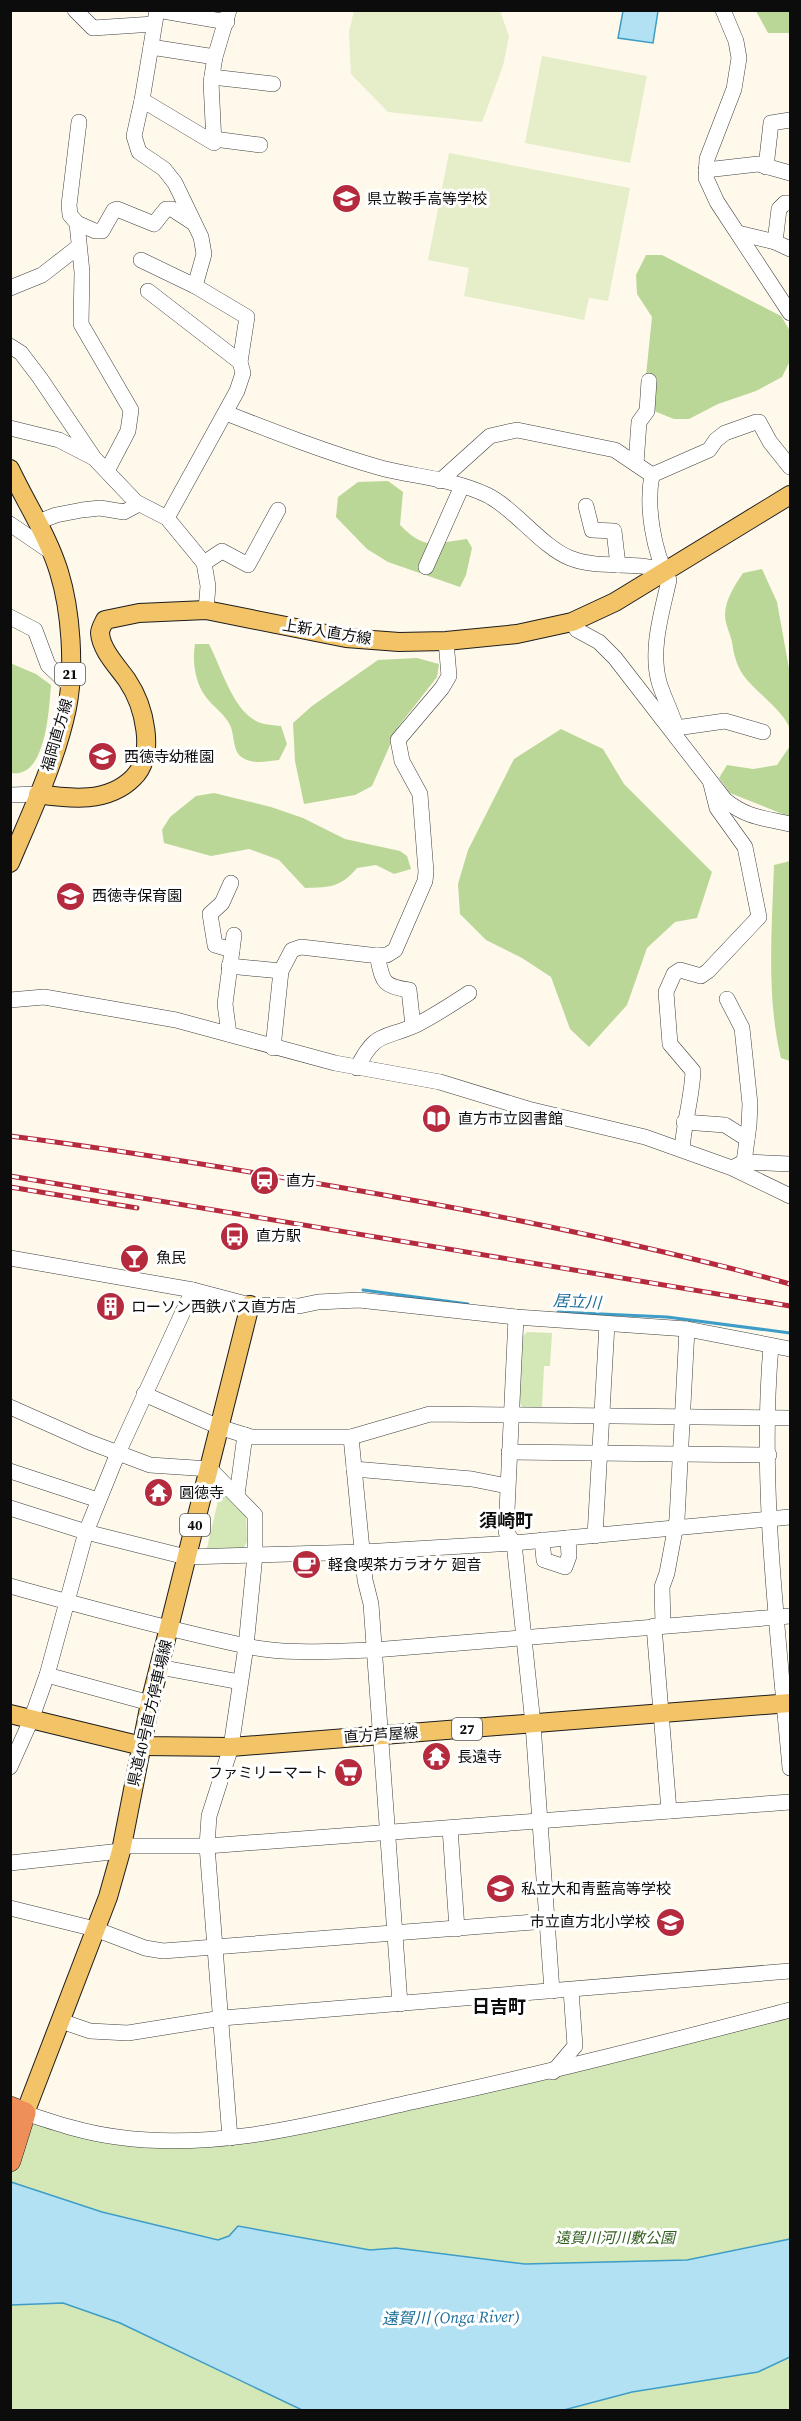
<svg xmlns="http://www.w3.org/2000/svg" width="801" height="2421" font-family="'Source Serif 4','Noto Sans JP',serif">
<rect width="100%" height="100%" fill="#fef9eb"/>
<g fill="#d4e7b7">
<polygon points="527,1332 552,1333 550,1366 544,1366 542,1408 523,1407 519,1403 522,1337"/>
<polygon points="221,1488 246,1514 247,1541 243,1550 207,1548"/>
<polygon points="790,2016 790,2410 11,2410 10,2113 208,2145"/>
</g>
<g fill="#bad797">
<polygon points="756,11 790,11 790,33 768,33"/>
<polygon points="646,255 662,255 781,316 790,331 790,361 782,377 756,391 718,404 689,419 674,419 654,411 644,395 652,317 637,294 636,275"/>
<path d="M388 481 403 492 400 525C426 551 433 543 467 539L472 548 466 575 460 587 388 562 367 549 336 517 338 497 358 482Z"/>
<path d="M762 569 777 602 790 674V728C780 708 761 696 747 680 737 668 734 656 732 642 730 633 725 624 725 615 725 600 735 585 743 573Z"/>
<path d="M195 644H209C221 667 233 711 258 722 265 725 273 725 281 726L287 744 279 760C267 761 254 765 243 758 232 752 235 735 230 725 224 713 213 707 206 697 195 683 192 661 195 644Z"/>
<polygon points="417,658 439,664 437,677 398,727 372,786 355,795 304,804 295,761 293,723 312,706 378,660"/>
<path d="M10 663 36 674 51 685C49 710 46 779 11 773Z"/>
<polygon points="561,729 603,749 624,784 712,872 697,918 675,922 647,948 627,1005 589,1047 570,1029 551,977 522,958 486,940 460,914 458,884 468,850 514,759"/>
<polygon points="790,746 790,817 730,793 719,778 727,765 753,769 777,765"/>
<path d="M214 793 271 807 303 818 345 839 400 851 407 856 411 869 394 874 376 865 357 868C340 888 330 887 305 888L279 860 249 849 211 856 164 843 162 830 170 817 196 796Z"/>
<path d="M790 861V1061L781 1058C766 996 772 928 774 865Z"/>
</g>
<g fill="#e5eec8">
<polygon points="354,11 500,11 509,36 503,66 482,122 388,112 351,74 349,32"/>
<polygon points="542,56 647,76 630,163 525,143"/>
<polygon points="449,153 630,188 608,301 589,298 584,320 464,296 469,268 428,260"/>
</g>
<g fill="#b2e1f3" stroke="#3d9dc7" stroke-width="1.5">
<polygon points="623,11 658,11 653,43 618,38"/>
<polygon points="11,2182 102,2212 218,2240 229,2236 238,2226 370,2250 396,2248 525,2264 687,2260 790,2239 790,2357 758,2372 632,2392 564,2410 302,2410 120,2323 63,2303 11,2305"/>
</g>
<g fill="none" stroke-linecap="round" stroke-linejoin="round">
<g stroke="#3d9dc7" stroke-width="3">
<polyline points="363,1290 468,1304"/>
<polyline points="558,1312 667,1317 790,1333"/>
</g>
<defs>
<g id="minor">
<polyline points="75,10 93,28 154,24"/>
<polyline points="157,10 142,100 134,136 139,152 164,169 175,183 201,237 204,254 195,286 247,317 240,362 243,373 237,391 167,518"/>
<polyline points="157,10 227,22"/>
<polyline points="723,10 736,41 739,58 734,89 707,159 706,178 717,202 790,313"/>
<polyline points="151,47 215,57"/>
<polyline points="212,77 273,84"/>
<polyline points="142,100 214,143 211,82 215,57 229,10"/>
<polyline points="79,122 69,205 70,215 77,223 82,272 81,324 131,410 128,431 107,471"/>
<polyline points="214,139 260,145"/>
<polyline points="766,167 771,123 790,120"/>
<polyline points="706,170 758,164 790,173"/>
<polyline points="77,223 95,231 102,231 114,210 117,209 154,224 166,209 172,209 192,222"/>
<polyline points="738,233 775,242 779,209 785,203 790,203"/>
<polyline points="775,242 790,249"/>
<polyline points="141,260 195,286"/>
<polyline points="10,288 42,275 78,247"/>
<polyline points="148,291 240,362"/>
<polyline points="10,346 21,353 40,378 94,458 136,502 167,518 204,563 208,586 206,610"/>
<path d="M226 413C277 433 328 453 381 468 416 477 454 479 487 495 514 508 542 547 570 558 600 570 634 560 664 571"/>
<polyline points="10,428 59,440 92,457"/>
<polyline points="636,464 639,422 647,411 649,381"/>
<path d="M652 475C646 506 653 551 669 580 662 612 650 649 659 682 664 699 673 714 677 731"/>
<polyline points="652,475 709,450 716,440 725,433 756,422 759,422 770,442 790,467"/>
<polyline points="440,481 490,436 517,430 615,450 652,475"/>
<polyline points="586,506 592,530 614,531 618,565"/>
<polyline points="38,522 56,515 82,510 100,508 124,512 139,504"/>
<polyline points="10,524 51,552"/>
<polyline points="204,563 222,551 248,565 278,510"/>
<polyline points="426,567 462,486"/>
<polyline points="10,617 35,630 48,665 70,686"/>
<path d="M572 622 577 630 599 642 615 658 725 800C747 818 764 818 790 824"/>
<polyline points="676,728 725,721 763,732"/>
<polyline points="10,795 38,794"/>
<polyline points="231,883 222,903 210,914 215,945 232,950"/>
<path d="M377 955C383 981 381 986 409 990L413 1026"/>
<polyline points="229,966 281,971"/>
<polyline points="727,999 742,1028 750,1104 749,1125 744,1162"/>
<polyline points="10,1000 44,997 176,1020 335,1063 440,1082 528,1109 645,1137 732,1168 790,1196"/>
<polyline points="229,1034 225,1004 234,935"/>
<polyline points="273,1048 281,971 292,950 301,947 370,955 387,955 395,950 425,881 426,872 420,794 402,761 398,740 442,688 449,676 446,641"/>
<path d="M357 1068C376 1030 383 1040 416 1025 434 1016 452 1004 469 993"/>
<polyline points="684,1122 725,1125 747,1139"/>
<path d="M682 1149C684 1123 692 1097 693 1071L670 1044 666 992 674 974 680 970 701 976 708 971 759 917 745 847 717 808 711 784"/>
<polyline points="734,1167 744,1162 790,1164"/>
<polyline points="10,1258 193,1290 250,1305 299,1306 318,1302 359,1300 516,1317 687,1329 790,1349"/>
<polyline points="516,1317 506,1532 514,1543 533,1724 552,1991"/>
<path d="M771 1346C759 1483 778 1631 790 1768"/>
<polyline points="144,1394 219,1427 251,1437 351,1437 430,1414 790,1418"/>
<polyline points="10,1407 89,1442 150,1465 210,1469 255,1515 255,1555 246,1646 231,1747 209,1816 207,1846 230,2138"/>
<polyline points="351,1437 365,1580 371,1604 400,2004"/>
<polyline points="509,1452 769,1455"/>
<polyline points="354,1469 472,1479 507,1486"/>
<polyline points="10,1471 98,1500"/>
<polyline points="237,1495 245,1435"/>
<polyline points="10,1508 86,1532 186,1557 363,1552 514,1543 790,1517"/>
<polyline points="595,1536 607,1324"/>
<polyline points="542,1540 544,1560 565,1567 569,1556 568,1538"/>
<path d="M10 1586C89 1608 167 1629 246 1646 287 1655 332 1651 374 1650L790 1616"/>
<polyline points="663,1625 662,1587 667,1573 677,1519 687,1329"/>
<polyline points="654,1626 669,1811"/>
<polyline points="159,1667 240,1682"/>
<polyline points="47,1675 150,1703"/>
<polyline points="10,1767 31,1720 47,1675 86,1532 118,1453 193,1290"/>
<polyline points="450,1828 457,1929"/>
<polyline points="122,1846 207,1846 790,1802"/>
<polyline points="10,1863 121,1851"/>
<polyline points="10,1908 95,1929 145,1948 163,1951 547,1921"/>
<polyline points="61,2021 90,2031 128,2033 222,2018 790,1971"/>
<polyline points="553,2072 575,2046 571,1990"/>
<path d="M25 2113C55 2123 85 2133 117 2137 223 2152 327 2120 430 2098 551 2072 670 2041 790 2010"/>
</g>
<g id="major">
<path d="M10 469C26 503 48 536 59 572 71 611 75 668 67 708 56 761 31 813 10 863"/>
<path d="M38 794C71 799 108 803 133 778 157 755 144 705 127 680 118 667 101 650 100 633 100 629 103 624 105 620L139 613 206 610 346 638 399 642 446 641 517 634 572 622 615 602 790 495"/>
<polyline points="10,1714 142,1746 231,1747 790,1703"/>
<polyline points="25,2113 108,1897 121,1851 150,1703 250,1305"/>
</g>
<polyline id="highway" points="10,2107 25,2113 10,2161"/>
</defs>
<use href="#minor" stroke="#3f3f3f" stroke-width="16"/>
<use href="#major" stroke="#1d1d1d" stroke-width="20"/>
<use href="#highway" stroke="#1d1d1d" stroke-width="22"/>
<use href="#minor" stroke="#fff" stroke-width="15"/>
<use href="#major" stroke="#f3c367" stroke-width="18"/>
<use href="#highway" stroke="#ee8f59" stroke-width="21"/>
<defs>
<g id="rail">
<path d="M10 1136C120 1150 229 1168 338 1187 490 1213 641 1243 790 1284"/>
<polyline points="10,1176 790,1306"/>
<polyline points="10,1187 137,1208"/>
</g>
</defs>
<use href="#rail" stroke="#b62a3e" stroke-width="5"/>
<use href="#rail" stroke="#fff" stroke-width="3" stroke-dasharray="9" stroke-linecap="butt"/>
</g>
<defs>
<symbol id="school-disc" viewBox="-11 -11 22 22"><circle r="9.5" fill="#b62a3e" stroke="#fff"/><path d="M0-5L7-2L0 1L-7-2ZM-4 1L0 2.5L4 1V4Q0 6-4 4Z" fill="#fff"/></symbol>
<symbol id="library-disc" viewBox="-11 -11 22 22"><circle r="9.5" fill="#b62a3e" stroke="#fff"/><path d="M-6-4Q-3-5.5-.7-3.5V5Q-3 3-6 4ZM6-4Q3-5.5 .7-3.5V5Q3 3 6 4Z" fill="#fff"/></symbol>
<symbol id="station-disc" viewBox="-11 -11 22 22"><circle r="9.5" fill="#b62a3e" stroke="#fff"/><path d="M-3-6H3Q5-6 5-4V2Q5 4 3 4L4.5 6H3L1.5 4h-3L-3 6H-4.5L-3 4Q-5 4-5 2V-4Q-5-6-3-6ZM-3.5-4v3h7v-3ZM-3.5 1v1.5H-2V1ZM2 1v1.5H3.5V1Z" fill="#fff"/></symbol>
<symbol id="bus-disc" viewBox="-11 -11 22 22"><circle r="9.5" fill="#b62a3e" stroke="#fff"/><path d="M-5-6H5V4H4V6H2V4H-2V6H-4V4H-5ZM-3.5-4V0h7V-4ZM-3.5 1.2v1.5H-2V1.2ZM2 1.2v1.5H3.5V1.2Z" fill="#fff"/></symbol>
<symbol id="bar-disc" viewBox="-11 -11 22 22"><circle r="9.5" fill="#b62a3e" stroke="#fff"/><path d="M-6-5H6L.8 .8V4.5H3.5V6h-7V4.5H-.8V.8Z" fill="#fff"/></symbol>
<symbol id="building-disc" viewBox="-11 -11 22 22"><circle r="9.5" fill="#b62a3e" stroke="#fff"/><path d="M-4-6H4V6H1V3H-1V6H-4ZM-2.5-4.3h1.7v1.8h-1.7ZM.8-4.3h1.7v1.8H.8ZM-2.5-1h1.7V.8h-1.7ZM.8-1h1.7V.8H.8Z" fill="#fff"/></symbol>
<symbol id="temple-disc" viewBox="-11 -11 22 22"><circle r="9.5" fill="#b62a3e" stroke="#fff"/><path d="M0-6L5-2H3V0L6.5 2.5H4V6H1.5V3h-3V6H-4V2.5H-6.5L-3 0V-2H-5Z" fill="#fff"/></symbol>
<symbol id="cafe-disc" viewBox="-11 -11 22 22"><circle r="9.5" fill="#b62a3e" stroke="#fff"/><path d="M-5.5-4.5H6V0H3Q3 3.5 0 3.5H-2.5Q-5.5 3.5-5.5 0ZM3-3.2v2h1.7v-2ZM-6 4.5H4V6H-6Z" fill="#fff"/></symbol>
<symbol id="supermarket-disc" viewBox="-11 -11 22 22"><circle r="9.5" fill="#b62a3e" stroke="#fff"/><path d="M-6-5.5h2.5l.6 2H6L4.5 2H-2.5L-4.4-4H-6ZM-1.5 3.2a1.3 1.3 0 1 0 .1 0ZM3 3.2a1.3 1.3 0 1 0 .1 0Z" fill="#fff"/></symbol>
</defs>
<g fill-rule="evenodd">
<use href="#school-disc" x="330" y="182" width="33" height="33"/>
<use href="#school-disc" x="86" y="740" width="33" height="33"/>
<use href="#school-disc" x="54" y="880" width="33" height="33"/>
<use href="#library-disc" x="420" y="1102" width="33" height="33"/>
<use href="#station-disc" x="248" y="1164" width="33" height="33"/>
<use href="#bus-disc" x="218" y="1220" width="33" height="33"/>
<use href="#bar-disc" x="118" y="1242" width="33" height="33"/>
<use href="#building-disc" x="94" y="1290" width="33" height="33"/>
<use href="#temple-disc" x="142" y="1476" width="33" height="33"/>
<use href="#cafe-disc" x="290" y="1548" width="33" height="33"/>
<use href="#temple-disc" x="420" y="1740" width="33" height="33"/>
<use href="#supermarket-disc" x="332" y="1756" width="33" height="33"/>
<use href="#school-disc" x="484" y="1872" width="33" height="33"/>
<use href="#school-disc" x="654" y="1906" width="33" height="33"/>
</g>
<g text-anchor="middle" stroke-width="6" stroke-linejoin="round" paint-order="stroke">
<g fill="#fff" stroke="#555" stroke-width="1.5">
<rect x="55" y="663" width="30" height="22" rx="4.5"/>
<rect x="180" y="1514" width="30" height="22" rx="4.5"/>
<rect x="452" y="1718" width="30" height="22" rx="4.5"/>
</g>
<g font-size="14" font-weight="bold" fill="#0c0c0c">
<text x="70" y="679">21</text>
<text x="195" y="1530">40</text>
<text x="467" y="1734">27</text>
</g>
<g font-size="15" fill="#0c0c0c" stroke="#fff" text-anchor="start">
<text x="367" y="204">県立鞍手高等学校</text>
<text x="124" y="762">西徳寺幼稚園</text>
<text x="92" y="901">西徳寺保育園</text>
<text x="458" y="1124">直方市立図書館</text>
<text x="286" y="1186">直方</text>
<text x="256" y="1241">直方駅</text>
<text x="156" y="1263">魚民</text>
<text x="131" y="1312">ローソン西鉄バス直方店</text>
<text x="179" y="1498">圓徳寺</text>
<text x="328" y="1570">軽食喫茶カラオケ 廻音</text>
<text x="457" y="1762">長遠寺</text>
<text x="328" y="1778" text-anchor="end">ファミリーマート</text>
<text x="521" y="1894">私立大和青藍高等学校</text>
<text x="650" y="1927" text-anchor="end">市立直方北小学校</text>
</g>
<g font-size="15" fill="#0c0c0c" stroke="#fff">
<text transform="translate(327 632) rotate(9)" y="5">上新入直方線</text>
<text transform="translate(57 735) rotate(-74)" y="5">福岡直方線</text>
<text transform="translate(150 1713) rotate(-77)" y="5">県道40号直方停車場線</text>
<text transform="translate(381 1735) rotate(-4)" y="5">直方芦屋線</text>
</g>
<g font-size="15" font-style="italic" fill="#33601f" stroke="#fff">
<text x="615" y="2243">遠賀川河川敷公園</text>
</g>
<g font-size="16" font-style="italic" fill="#1b6d98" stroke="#fff">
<text transform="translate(577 1301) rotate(3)" y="6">居立川</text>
<text transform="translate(451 2317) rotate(-1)" y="6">遠賀川 (Onga River)</text>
</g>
<g font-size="18" font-weight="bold" fill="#0c0c0c" stroke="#fff">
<text x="506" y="1527">須崎町</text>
<text x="499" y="2013">日吉町</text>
</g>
</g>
<rect width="801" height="2421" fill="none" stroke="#0c0c0c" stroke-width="24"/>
</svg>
